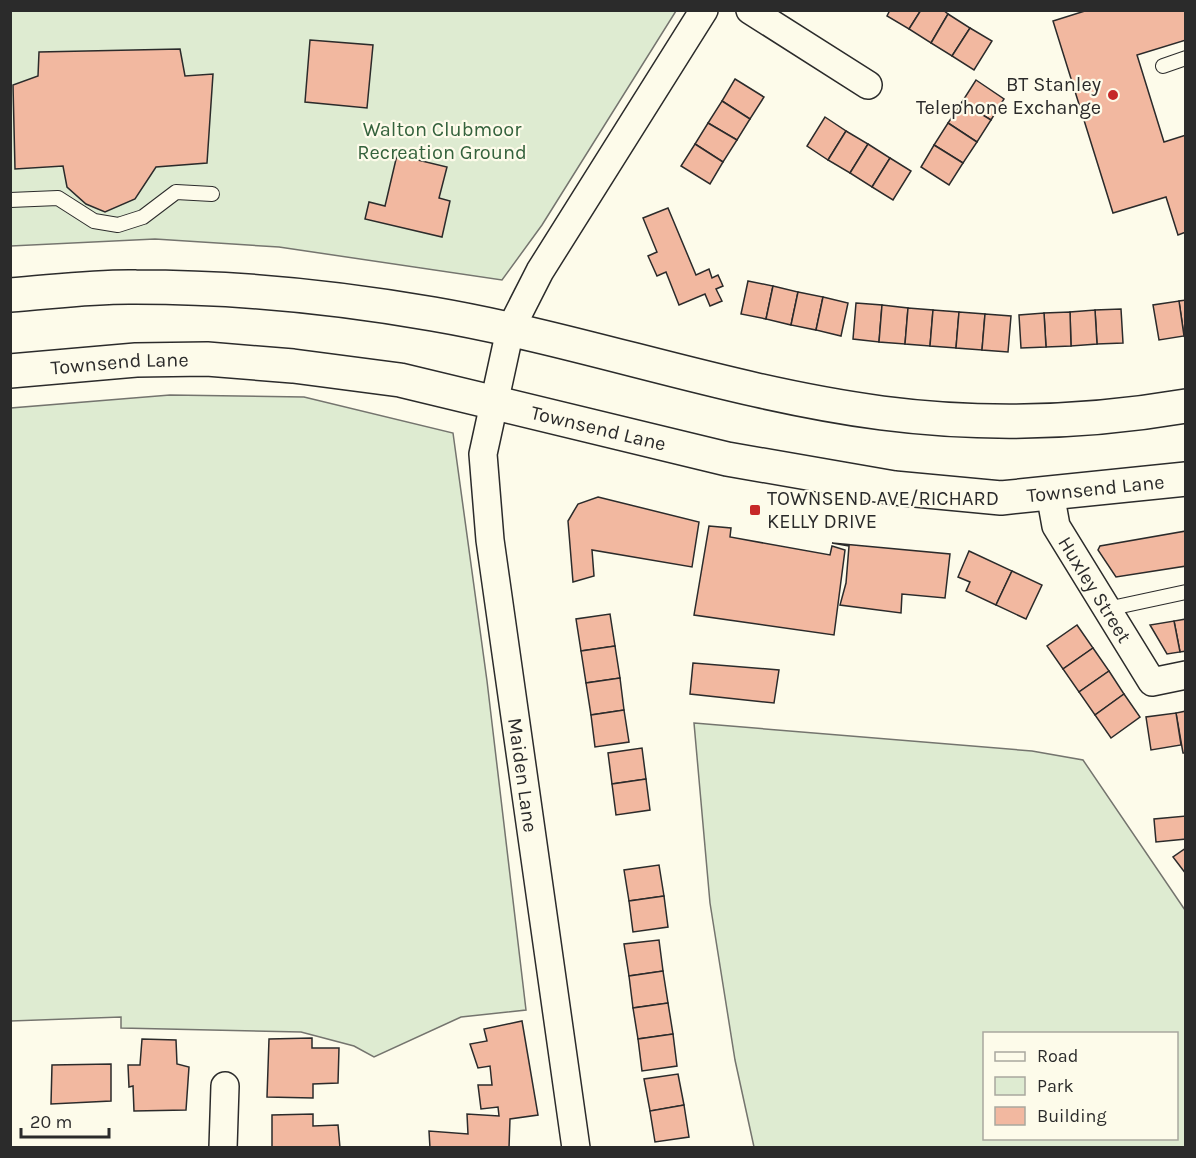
<svg xmlns="http://www.w3.org/2000/svg" width="1196" height="1158" font-family="Karla,sans-serif">
<rect width="100%" height="100%" fill="#fdfbea"/>
<g fill="#deebd1" stroke="#74746e" stroke-width="1.5" fill-rule="evenodd">
<polygon points="11,11 676,11 542,225 502,280 279,247 155,239 11,246"/>
<polygon points="170,395 304,397 453,433 487,681 526,1010 461,1017 374,1057 354,1046 301,1032 121,1028 121,1017 11,1021 11,408"/>
<path d="M694 723 1032 751 1083 760 1185 910V1147H754L735 1060 710 903ZM984 1034H1176V1138H984Z"/>
</g>
<g fill="#f2b8a0" stroke="#2b2b2b" stroke-width="1.5">
<polygon points="890,10 921,10 909,29 887,16"/>
<polygon points="921,10 943,10 948,14 931,43 909,29"/>
<polygon points="1088,10 1186,10 1186,40 1137,55 1164,142 1186,135 1186,232 1178,235 1166,197 1113,213 1053,21"/>
<polygon points="948,14 970,28 952,56 931,43"/>
<polygon points="970,28 992,41 974,70 952,56"/>
<polygon points="310,40 373,45 367,108 305,102"/>
<polygon points="180,49 185,76 213,74 207,163 156,167 135,199 105,212 86,204 67,187 63,166 15,169 13,85 38,76 39,52"/>
<polygon points="735,79 764,97 750,119 722,101"/>
<polygon points="976,80 1004,99 991,120 962,102"/>
<polygon points="722,101 750,119 737,140 708,123"/>
<polygon points="962,102 991,120 977,142 948,123"/>
<polygon points="825,117 846,131 828,160 807,146"/>
<polygon points="708,123 737,140 723,162 695,144"/>
<polygon points="948,123 977,142 963,163 934,145"/>
<polygon points="846,131 868,144 850,173 828,160"/>
<polygon points="695,144 723,162 710,184 681,166"/>
<polygon points="868,144 890,158 872,187 850,173"/>
<polygon points="934,145 963,163 949,185 921,167"/>
<polygon points="397,155 447,167 439,198 450,201 442,237 365,219 369,202 385,206"/>
<polygon points="890,158 911,171 893,200 872,187"/>
<polygon points="668,208 696,275 709,269 712,278 718,275 723,286 716,289 722,301 710,306 705,294 679,305 666,272 657,276 648,256 657,252 643,218"/>
<polygon points="748,281 773,286 766,319 741,314"/>
<polygon points="773,286 798,292 791,325 766,319"/>
<polygon points="798,292 823,297 816,330 791,325"/>
<polygon points="823,297 848,303 841,336 816,330"/>
<polygon points="1186,300 1186,335 1184,336 1179,301"/>
<polygon points="1179,301 1184,336 1159,340 1153,305"/>
<polygon points="856,303 882,305 879,342 853,339"/>
<polygon points="882,305 908,308 905,344 879,342"/>
<polygon points="908,308 933,310 930,346 905,344"/>
<polygon points="1121,309 1123,343 1097,344 1095,310"/>
<polygon points="933,310 959,312 956,348 930,346"/>
<polygon points="1095,310 1097,344 1071,346 1070,312"/>
<polygon points="959,312 985,314 982,350 956,348"/>
<polygon points="1070,312 1071,346 1046,347 1044,313"/>
<polygon points="1044,313 1046,347 1021,348 1019,315"/>
<polygon points="985,314 1011,316 1008,352 982,350"/>
<polygon points="598,497 699,522 692,567 592,550 594,576 573,582 568,521 578,504"/>
<polygon points="709,526 731,528 730,537 830,555 832,546 845,550 834,635 694,615"/>
<polygon points="1186,531 1186,566 1116,577 1098,550 1100,546"/>
<polygon points="832,543 950,554 945,598 902,594 901,613 840,605 846,583 849,546"/>
<polygon points="969,551 1012,571 996,605 966,591 970,582 958,577"/>
<polygon points="1012,571 1042,585 1026,619 996,605"/>
<polygon points="610,614 615,646 581,651 576,619"/>
<polygon points="1186,619 1186,651 1180,652 1174,621"/>
<polygon points="1174,621 1180,652 1167,654 1150,625"/>
<polygon points="1077,625 1093,648 1063,669 1047,646"/>
<polygon points="615,646 620,678 586,683 581,651"/>
<polygon points="1093,648 1109,671 1079,692 1063,669"/>
<polygon points="693,663 779,670 774,703 690,694"/>
<polygon points="1109,671 1124,694 1095,715 1079,692"/>
<polygon points="620,678 624,710 591,715 586,683"/>
<polygon points="1124,694 1140,717 1111,738 1095,715"/>
<polygon points="624,710 629,742 595,747 591,715"/>
<polygon points="1186,711 1186,753 1183,753 1176,713"/>
<polygon points="1176,713 1181,745 1151,750 1146,717"/>
<polygon points="642,748 646,779 612,784 608,753"/>
<polygon points="646,779 650,810 616,815 612,784"/>
<polygon points="1186,816 1186,839 1156,842 1154,819"/>
<polygon points="1186,848 1186,874 1173,857"/>
<polygon points="659,865 664,896 629,901 624,870"/>
<polygon points="664,896 668,927 633,932 629,901"/>
<polygon points="659,940 663,971 629,976 624,944"/>
<polygon points="663,971 668,1003 633,1008 629,976"/>
<polygon points="668,1003 673,1034 638,1039 633,1008"/>
<polygon points="522,1021 538,1115 510,1119 509,1148 430,1148 429,1131 468,1134 467,1114 499,1116 498,1107 481,1109 478,1085 492,1085 490,1066 478,1068 470,1044 487,1041 484,1029"/>
<polygon points="673,1034 677,1066 642,1071 638,1039"/>
<polygon points="312,1038 312,1048 339,1048 338,1083 313,1084 313,1098 267,1097 269,1039"/>
<polygon points="142,1039 176,1040 177,1064 189,1067 186,1110 134,1111 133,1086 129,1087 128,1065 140,1065"/>
<polygon points="111,1064 111,1101 51,1104 52,1065"/>
<polygon points="678,1074 684,1105 650,1111 644,1079"/>
<polygon points="684,1105 689,1137 655,1142 650,1111"/>
<polygon points="313,1114 313,1126 338,1125 340,1148 272,1148 272,1115"/>
</g>
<g fill="none" stroke-linecap="round" stroke-linejoin="round">
<defs>
<g id="service">
<polyline points="1163,66 1186,58"/>
<polyline points="10,200 58,198 94,221 118,225 143,217 176,192 212,194"/>
<polyline points="1107,609 1186,592"/>
</g>
<g id="minor">
<polyline points="750,10 868,85"/>
<path id="s1" d="M1050 493 1056 526 1152 682 1186 675"/>
<polyline points="223,1148 225,1086"/>
<polyline points="576,1148 490,540 483,454 510,330 540,271 704,10"/>
</g>
<g id="primary">
<path d="M10 295C52 292 94 286 136 287 234 287 336 297 433 314 584 340 730 393 882 413 982 426 1086 423 1186 406"/>
<path id="s2" d="M10 371 136 360 207 359 293 366 400 380 727 459 894 488 1001 498 1186 479"/>
</g>
</defs>
<use href="#service" stroke="#2b2b2b" stroke-width="16"/>
<use href="#minor" stroke="#2b2b2b" stroke-width="30"/>
<use href="#primary" stroke="#2b2b2b" stroke-width="36"/>
<use href="#service" stroke="#fdfbea" stroke-width="14"/>
<use href="#minor" stroke="#fdfbea" stroke-width="27"/>
<use href="#primary" stroke="#fdfbea" stroke-width="33"/>
</g>
<g fill="#c62828" stroke="#fdfbea" stroke-width="2">
<circle cx="1113" cy="95" r="6"/>
<rect x="749" y="504" width="12" height="12" rx="3"/>
</g>
<g text-anchor="middle" stroke-width="4.5" stroke-linejoin="round" paint-order="stroke">
<g font-size="20" fill="#2b2b2b" stroke="#fdfbea" text-anchor="end">
<text x="1101" y="91">BT Stanley<tspan x="1101" dy="23">Telephone Exchange</tspan></text>
<text x="767" y="505" text-anchor="start">TOWNSEND AVE/RICHARD<tspan x="767" dy="23">KELLY DRIVE</tspan></text>
</g>
<g font-size="20" fill="#34623c" stroke="#fdfbea">
<text x="442" y="136">Walton Clubmoor<tspan x="442" dy="23">Recreation Ground</tspan></text>
</g>
<g font-size="20" fill="#2b2b2b" stroke="#fdfbea">
<text dy="7" stroke="none"><textPath href="#s2" startOffset="110">Townsend Lane</textPath></text>
<text dy="7" stroke="none"><textPath href="#s2" startOffset="596">Townsend Lane</textPath></text>
<text dy="7" stroke="none"><textPath href="#s2" startOffset="1100">Townsend Lane</textPath></text>
<text dy="7" stroke="none"><textPath href="#s1" startOffset="108">Huxley Street</textPath></text>
<text transform="translate(523 775) rotate(82)" y="7">Maiden Lane</text>
</g>
</g>
<rect width="1196" height="1158" fill="none" stroke="#2b2b2b" stroke-width="24"/>
<rect x="983" y="1032" width="195" height="108" fill="#fdfbea" stroke="#a9a89e" stroke-width="1.5"/>
<rect x="995" y="1052" width="30" height="9" fill="#fdfbea" stroke="#a9a89e" stroke-width="1.5"/>
<text x="1037" y="1062" font-size="18" fill="#2b2b2b">Road</text>
<rect x="995" y="1077" width="30" height="18" fill="#deebd1" stroke="#a9a89e" stroke-width="1.5"/>
<text x="1037" y="1092" font-size="18" fill="#2b2b2b">Park</text>
<rect x="995" y="1107" width="30" height="18" fill="#f2b8a0" stroke="#a9a89e" stroke-width="1.5"/>
<text x="1037" y="1122" font-size="18" fill="#2b2b2b">Building</text>
<path d="M21 1128v9h88v-9" fill="none" stroke="#2b2b2b" stroke-width="3"/>
<text x="30" y="1128" font-size="18" fill="#2b2b2b" stroke="#fdfbea" stroke-width="4.5" paint-order="stroke">20 m</text>
</svg>
